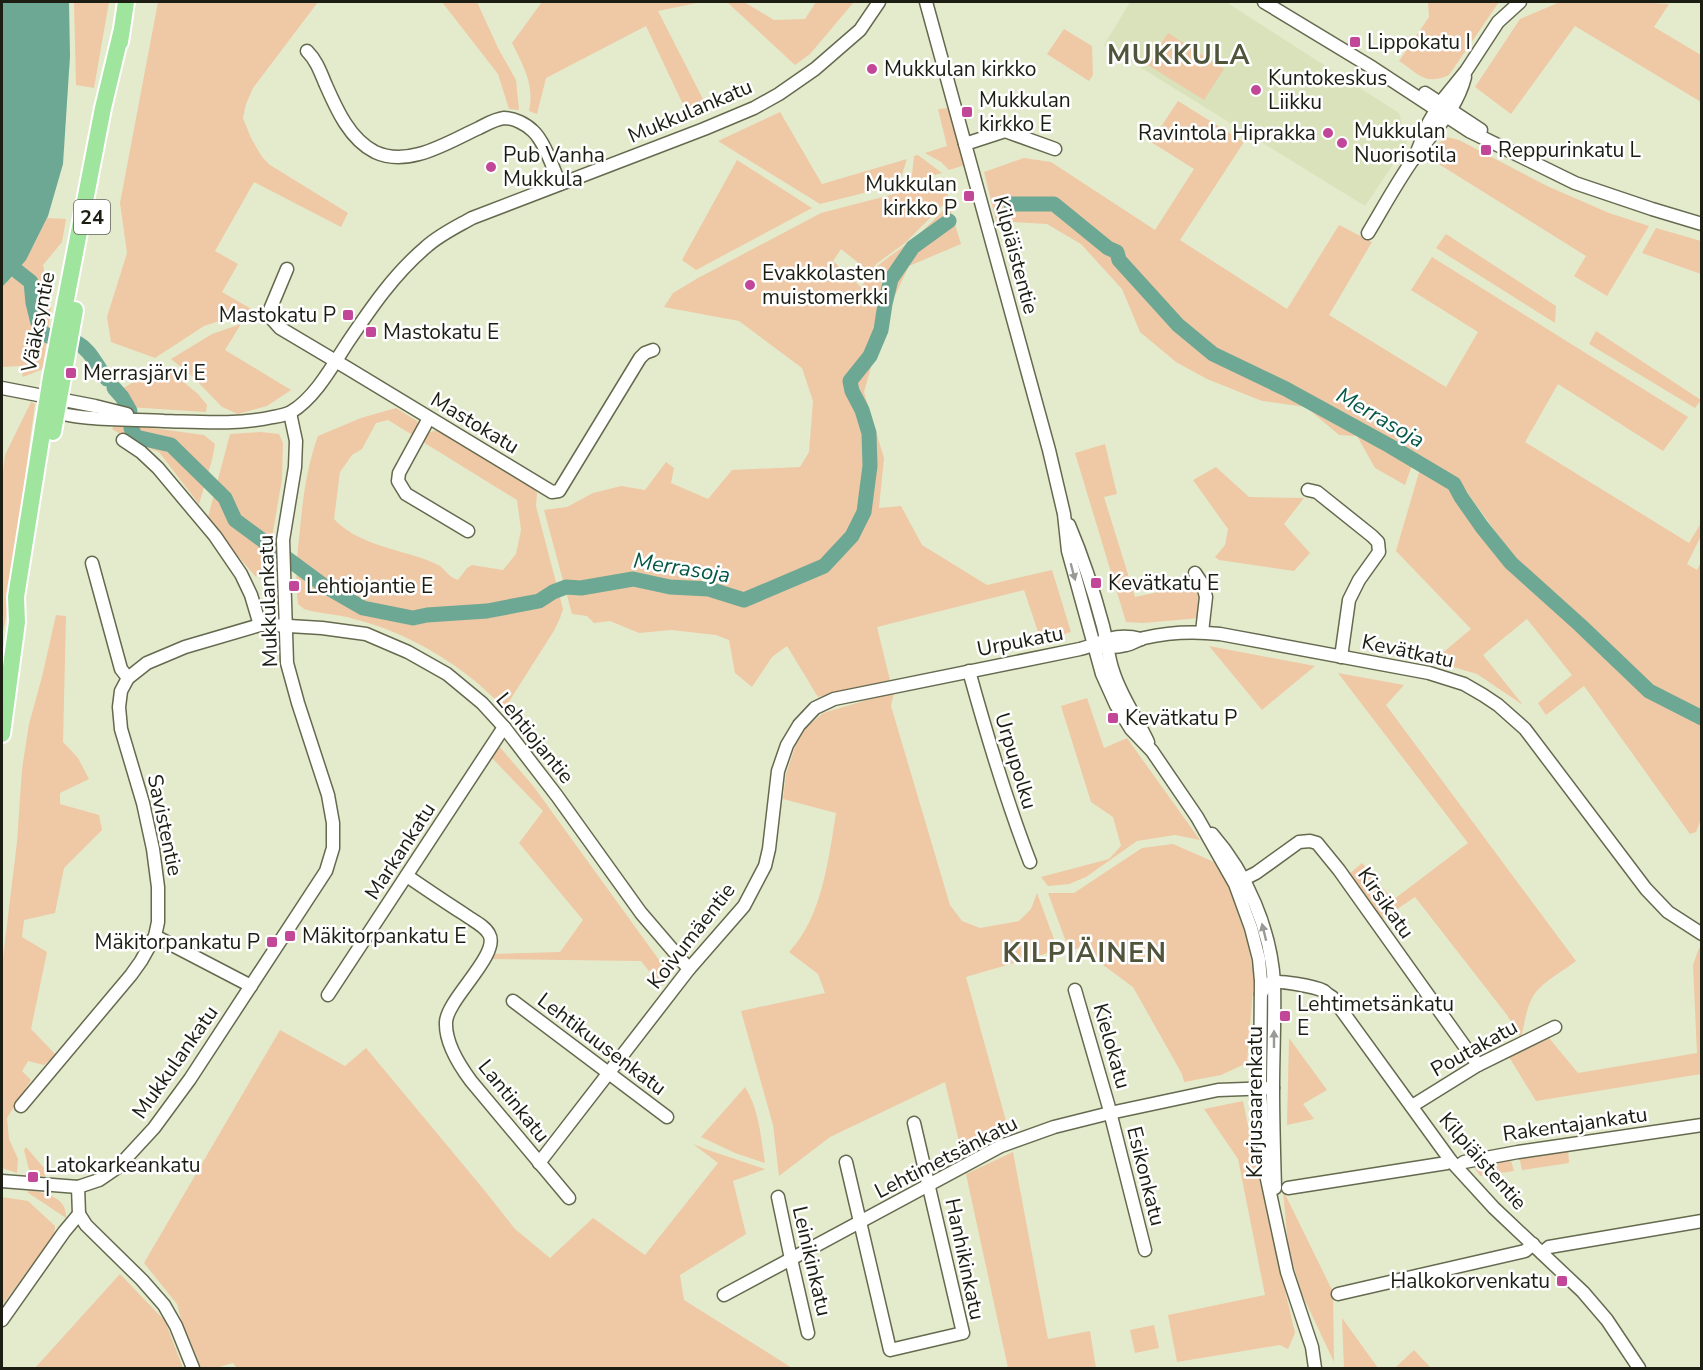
<svg xmlns="http://www.w3.org/2000/svg" width="1703" height="1370" font-family="'Nunito Sans',sans-serif">
<rect width="100%" height="100%" fill="#e4ebcc"/>
<polygon fill="#dae2bc" points="1130,2 1226,2 1399,113 1407,144 1365,206 1104,45"/>
<g fill="#efc8a5" fill-rule="evenodd">
<polygon points="74,2 109,2 94,88 76,85"/>
<polygon points="158,2 318,2 253,88 246,104 243,118 251,138 262,157 270,165 348,213 341,227 254,182 215,251 238,264 222,292 253,310 204,326 155,358 111,342 107,317 127,253 120,203"/>
<polygon points="442,2 477,2 498,48 516,80 519,110 509,109 498,74"/>
<path d="M542 2H701L658 11 708 109 689 117 646 26 546 78 537 114 529 111C535 86 523 65 512 43Z"/>
<polygon points="727,2 744,2 774,20 805,19 816,2 854,2 810,54 795,65"/>
<path d="M1428 2H1499L1449 75C1425 86 1419 74 1399 61L1429 17Z"/>
<polygon points="1560,2 1634,2 1669,4 1654,27 1701,55 1701,102 1575,26 1511,114 1475,87 1520,19"/>
<polygon points="1064,29 1092,46 1093,75 1089,81 1047,54"/>
<polygon points="1168,33 1224,69 1204,100 1148,65"/>
<polygon points="1178,101 1244,142 1180,240 1287,309 1339,225 1372,242 1329,315 1446,387 1478,332 1411,290 1432,257 1688,417 1663,451 1558,384 1525,442 1689,543 1701,523 1701,536 1687,564 1697,570 1701,562 1701,712 1651,685 1515,558 1457,479 1416,454 1405,485 1375,468 1357,436 1339,435 1306,407 1262,401 1207,379 1176,362 1140,332 1122,289 1081,244 1047,224 996,221 984,172 1024,158 1051,162 1155,230 1194,169 1151,142"/>
<polygon points="949,108 965,165 949,170 941,162 925,153 947,146 938,109"/>
<polygon points="780,112 822,184 907,159 899,184 820,204 718,141"/>
<polygon points="1447,137 1459,140 1547,186 1609,213 1649,226 1607,296 1574,276 1586,256 1429,158 1439,143"/>
<polygon points="918,155 942,173 908,182 912,174 914,156"/>
<polygon points="737,160 812,208 696,270 682,260"/>
<path d="M944 181 949 199 905 243 876 264 871 272 877 266 916 237 949 205 961 244 909 266 887 312 884 334 873 360 864 392 884 458 879 508 901 506 922 545 987 585 1052 570 1071 632 1041 641 1024 590 877 627 890 680 818 697 787 646 772 657 752 687 735 673 729 640 716 635 671 630 639 633 610 621 594 623 587 616 572 614 544 510 567 507 593 493 621 486 645 490 666 462 674 468 671 483 708 499 732 470 800 467 809 452 813 401 802 368 739 321 664 307 673 293 698 278 821 213ZM841 249 871 273 861 287 833 261Z"/>
<path d="M47 218 66 219 62 242 43 265 51 308 43 369 23 377 20 366 2 367V287C24 269 35 242 47 218Z"/>
<polygon points="1656,228 1701,241 1701,274 1642,253"/>
<polygon points="1446,234 1556,306 1555,323 1436,248"/>
<polygon points="241,324 225,350 291,390 267,406 238,414 222,407 191,375 171,359 212,334"/>
<polygon points="1596,331 1701,400 1695,408 1589,344"/>
<polygon points="163,365 198,394 207,405 206,412 127,407 113,394"/>
<polygon points="31,402 35,404 6,617 2,638 2,481 5,455"/>
<path d="M396 408 417 421 418 429 414 436 388 420 376 423 362 449 352 455 340 472 334 519C357 544 397 549 427 560 431 562 437 564 440 566 447 572 449 577 458 580L467 568 472 565 503 570 516 554 521 530 517 500 423 442 428 433 437 430 533 487 537 493 536 506 563 609 560 618 555 629 505 708C492 697 480 684 466 674 433 649 395 629 354 619 338 614 320 614 304 609L298 604C295 579 297 554 300 529 303 497 307 466 318 436L361 418Z"/>
<polygon points="115,424 145,427 204,435 215,444 212,460 199,504 159,452 136,443 112,429"/>
<polygon points="261,432 279,434 283,443 282,479 268,561 256,577 207,521 230,434"/>
<polygon points="1105,444 1117,494 1104,497 1135,597 1190,585 1199,589 1200,618 1143,623 1126,622 1075,453"/>
<polygon points="1216,467 1249,497 1304,498 1284,524 1310,553 1294,571 1219,560 1215,557 1225,545 1228,529 1193,480"/>
<polygon points="1420,469 1451,488 1494,549 1509,567 1647,695 1701,724 1702,816 1696,832 1690,834 1584,686 1546,715 1538,703 1572,675 1527,619 1483,655 1523,705 1477,674 1433,661 1471,629 1396,551"/>
<polygon points="56,615 66,616 63,742 78,758 89,779 60,793 60,804 99,815 102,830 64,868 55,913 24,920 22,937 47,952 31,1029 56,1055 44,1065 28,1061 22,1071 31,1080 7,1118 9,1139 18,1159 17,1173 2,1168 2,966 17,842 22,769 29,724 42,677"/>
<polygon points="1209,646 1315,666 1262,710"/>
<path d="M1338 673 1404 685 1386 705 1576 961C1562 972 1541 982 1532 998 1526 1010 1524 1025 1521 1039L1507 1015 1415 897 1381 920 1349 874 1362 863 1393 900 1468 843Z"/>
<path d="M894 692 891 706 950 905 962 921 980 928 1019 921 1031 909 1037 893 1058 950 966 977 1008 1128 961 1150 945 1082 830 1137 779 1176 773 1125 741 1011 825 993 818 974 789 952C822 918 829 857 836 813L783 799 786 774 796 744 806 728 823 713Z"/>
<polygon points="1087,698 1104,748 1127,738 1200,840 1175,835 1137,841 1086,877 1069,884 1048,886 1041,877 1109,859 1121,846 1113,817 1091,802 1061,706"/>
<polygon points="499,746 534,787 667,971 668,982 661,986 641,961 488,959 491,954 560,952 583,920 519,843 543,811 491,757"/>
<polygon points="1173,844 1214,862 1228,886 1247,939 1254,977 1247,1063 1221,1075 1184,1082 1182,1074 1133,987 1080,948 1069,950 1048,893 1074,893 1142,848"/>
<polygon points="1699,948 1702,949 1701,1074 1536,1101 1509,1057 1549,1038 1578,1073 1697,1053 1693,965"/>
<polygon points="280,1030 345,1066 366,1048 485,1191 515,1229 550,1258 593,1218 645,1255 718,1163 693,1144 708,1150 765,1169 733,1181 746,1234 680,1275 684,1300 792,1368 237,1368 233,1363 216,1368 201,1368 182,1323 177,1304 144,1263"/>
<polygon points="1289,1038 1327,1090 1303,1104 1314,1119 1287,1125"/>
<path d="M745 1087C759 1109 761 1138 765 1163L735 1153 701 1137Z"/>
<polygon points="1243,1101 1258,1174 1295,1333 1288,1349 1280,1345 1177,1362 1168,1315 1265,1295 1238,1159 1204,1109"/>
<polygon points="26,1147 44,1168 45,1176 30,1174 24,1150"/>
<polygon points="1568,1149 1569,1163 1522,1170 1519,1156"/>
<polygon points="1013,1152 1048,1339 1090,1331 1096,1368 1008,1368 966,1174"/>
<polygon points="1510,1157 1514,1171 1480,1176 1474,1167 1481,1162"/>
<path d="M31 1190C47 1194 67 1197 66 1218L27 1192Z"/>
<polygon points="1283,1190 1333,1292 1334,1362 1301,1292 1288,1246"/>
<polygon points="2,1197 28,1201 55,1226 54,1237 2,1305"/>
<polygon points="120,1274 165,1321 183,1368 35,1368"/>
<polygon points="1342,1318 1378,1368 1344,1368"/>
<polygon points="1154,1325 1159,1348 1135,1353 1130,1330"/>
<polygon points="1414,1350 1431,1368 1395,1368"/>
</g>
<polygon fill="#6da894" points="2,2 69,2 70,56 63,164 48,216 26,260 8,281 2,287"/>
<g fill="none" stroke-linecap="round" stroke-linejoin="round">
<g stroke="#6da894" stroke-width="15">
<polyline points="1011,204 1054,204 1108,248 1117,252 1119,260 1178,325 1213,354 1286,389 1390,446 1454,484 1461,497 1482,527 1511,563 1580,625 1649,691 1702,718"/>
<polyline points="17,271 31,282 33,303 40,331 52,338"/>
<path d="M76 342C92 351 95 364 107 379"/>
<polyline points="114,388 122,397 130,411"/>
<polyline points="131,428 136,437 171,445 225,498 235,520 323,585 363,608 413,618 427,615 487,611 539,601 553,592 566,587 581,588 633,579 670,587 709,589 744,600 824,566 852,536 864,512 870,466 869,433 862,410 852,391 850,381 870,356 881,330 885,304 891,279 913,247 949,221"/>
</g>
<defs>
<g id="minor">
<polyline points="926,2 1049,450 1064,514 1068,551 1102,674 1116,705 1131,729 1152,751 1197,817 1235,884 1251,928 1259,959 1261,981 1260,1089 1265,1170 1287,1272 1312,1347 1315,1368"/>
<polyline points="1264,2 1373,68 1469,131 1575,183 1652,209 1702,224"/>
<path d="M307 51C316 60 320 71 325 83 336 108 349 139 375 152 409 168 448 142 479 128 487 124 495 119 504 118 514 118 526 124 533 131 545 142 553 169 560 184"/>
<polyline points="1425,93 1481,130"/>
<polyline points="965,144 1005,131 1055,149"/>
<polyline points="1414,159 1429,122 1440,103 1466,71 1498,22 1520,2"/>
<path d="M1368 233C1383 208 1397 182 1414 158 1434 130 1456 111 1465 77"/>
<polyline points="287,269 269,312 271,318 280,328 349,369 552,492 559,491 640,358 645,353 653,350"/>
<polyline points="2,388 95,406 127,414"/>
<path d="M51 410C73 421 138 419 164 421 201 422 237 425 273 417 279 416 286 415 291 412 315 398 333 365 348 342 371 308 394 274 426 247 439 235 456 227 472 218L704 129 754 108 779 94 815 69 860 30 879 2"/>
<polyline points="429,418 399,473 398,481 406,494 468,531"/>
<polyline points="123,440 141,452 158,468 215,536 241,574 251,595 260,625"/>
<polyline points="1308,490 1317,492 1372,536 1378,542 1379,552 1359,580 1349,600 1341,657"/>
<path d="M1069 525C1083 558 1094 592 1103 626 1107 641 1108 657 1113 671 1121 697 1137 718 1148 742"/>
<polyline points="92,563 121,669 128,678"/>
<polyline points="1195,573 1203,585 1206,597 1202,632"/>
<path d="M1093 646C1104 647 1115 648 1126 645 1132 644 1137 640 1144 638 1169 632 1194 631 1220 634L1429 673 1464 684 1483 695 1498 705 1525 729 1646 889 1668 912 1702 934"/>
<path d="M969 671C987 736 1006 800 1030 862"/>
<path d="M1212 834C1247 874 1271 930 1274 983 1275 1018 1273 1053 1273 1088 1273 1122 1274 1155 1275 1188"/>
<path d="M407 876C426 889 445 902 464 914 472 920 485 926 489 934 501 954 447 999 446 1022 445 1043 459 1065 471 1081L569 1198"/>
<polyline points="1236,883 1256,873 1299,842 1310,841 1317,843 1339,870 1478,1065"/>
<polyline points="155,936 251,986"/>
<polyline points="1075,990 1108,1104 1145,1250"/>
<path d="M1261 994C1263 990 1265 985 1270 983 1277 979 1316 987 1324 991 1325 992 1330 996 1332 997L1451 1161 1494 1208 1583 1292 1607 1320 1639 1368"/>
<polyline points="328,995 504,727"/>
<polyline points="513,1001 667,1117"/>
<polyline points="21,1106 131,975 141,961 155,936 158,922 158,887 153,849 143,803 121,729 119,707 121,691 128,678 147,663 185,647 260,625 272,625 322,628 366,634 408,652 447,674 482,703 504,727 557,796 641,913 689,969"/>
<polyline points="1412,1106 1478,1065 1555,1027"/>
<polyline points="846,1162 890,1350 963,1333 914,1123"/>
<path d="M539 1163 689 969 744 906 765 866 769 849 778 771 787 745 799 725 815 708 834 699 1080 649C1104 643 1113 632 1141 639"/>
<polyline points="1457,1167 1464,1162 1518,1152 1702,1125"/>
<polyline points="2,1181 78,1187 99,1180 118,1167 154,1128 190,1079 326,871 333,848 333,823 328,795 298,703 287,663 283,540 295,467 296,441 290,413"/>
<polyline points="78,1187 79,1214 86,1225 142,1280 164,1305 176,1326 193,1368"/>
<polyline points="1288,1188 1447,1163 1451,1161"/>
<polyline points="778,1197 791,1259 808,1333"/>
<polyline points="1542,1253 1549,1247 1702,1221"/>
<polyline points="1338,1294 1525,1251 1533,1244"/>
<polyline points="724,1295 1001,1146 1054,1127 1110,1113 1218,1090 1273,1088"/>
<polyline points="2,1320 64,1232 79,1214"/>
</g>
<g id="highway">
<polyline points="120,42 126,2"/>
<polyline points="53,432 75,310"/>
<polyline points="2,734 17,622 16,597 51,377 103,108 121,33"/>
</g>
</defs>
<use href="#minor" stroke="#656a4f" stroke-width="15"/>
<use href="#highway" stroke="#fff" stroke-width="20"/>
<use href="#minor" stroke="#fff" stroke-width="12"/>
<use href="#highway" stroke="#9fe59e" stroke-width="16"/>
</g>
<defs><path id="oneway-solid" d="M-6-.8H1V-3.2L6.5 0L1 3.2V.8H-6Z" transform="scale(1.5)"/></defs>
<g fill="#999a95">
<use href="#oneway-solid" transform="translate(1073 572) rotate(75)"/>
<use href="#oneway-solid" transform="translate(1264 932) rotate(-104)"/>
<use href="#oneway-solid" transform="translate(1274 1039) rotate(-90)"/>
</g>
<g fill="#c24798" stroke="#fff" stroke-width="2">
<rect x="1349" y="36" width="12" height="12" rx="3"/>
<circle cx="872" cy="69" r="6"/>
<circle cx="1256" cy="90" r="6"/>
<rect x="961" y="106" width="12" height="12" rx="3"/>
<circle cx="1328" cy="133" r="6"/>
<circle cx="1342" cy="143" r="6"/>
<rect x="1480" y="144" width="12" height="12" rx="3"/>
<circle cx="491" cy="167" r="6"/>
<rect x="963" y="190" width="12" height="12" rx="3"/>
<circle cx="750" cy="285" r="6"/>
<rect x="342" y="309" width="12" height="12" rx="3"/>
<rect x="365" y="326" width="12" height="12" rx="3"/>
<rect x="65" y="367" width="12" height="12" rx="3"/>
<rect x="1090" y="577" width="12" height="12" rx="3"/>
<rect x="288" y="580" width="12" height="12" rx="3"/>
<rect x="1107" y="712" width="12" height="12" rx="3"/>
<rect x="284" y="930" width="12" height="12" rx="3"/>
<rect x="266" y="936" width="12" height="12" rx="3"/>
<rect x="1279" y="1010" width="12" height="12" rx="3"/>
<rect x="27" y="1171" width="12" height="12" rx="3"/>
<rect x="1556" y="1275" width="12" height="12" rx="3"/>
</g>
<g text-anchor="middle" stroke-width="5" stroke-linejoin="round" paint-order="stroke">
<rect fill="#fff" stroke="#60625a" stroke-width="1.5" x="74" y="200" width="36" height="34" rx="4.5"/>
<g font-size="20" font-weight="bold" fill="#1c1e13">
<text x="92" y="224">24</text>
</g>
<g font-size="21" fill="#1c1e13" stroke="#fff" text-anchor="start">
<text x="1367" y="49">Lippokatu I</text>
<text x="884" y="76">Mukkulan kirkko</text>
<text x="1268" y="85">Kuntokeskus<tspan x="1268" dy="24">Liikku</tspan></text>
<text x="979" y="107">Mukkulan<tspan x="979" dy="24">kirkko E</tspan></text>
<text x="1354" y="138">Mukkulan<tspan x="1354" dy="24">Nuorisotila</tspan></text>
<text x="1316" y="140" text-anchor="end">Ravintola Hiprakka</text>
<text x="1498" y="157">Reppurinkatu L</text>
<text x="503" y="162">Pub Vanha<tspan x="503" dy="24">Mukkula</tspan></text>
<text x="957" y="191" text-anchor="end">Mukkulan<tspan x="957" dy="24">kirkko P</tspan></text>
<text x="762" y="280">Evakkolasten<tspan x="762" dy="24">muistomerkki</tspan></text>
<text x="336" y="322" text-anchor="end">Mastokatu P</text>
<text x="383" y="339">Mastokatu E</text>
<text x="83" y="380">Merrasjärvi E</text>
<text x="1108" y="590">Kevätkatu E</text>
<text x="306" y="593">Lehtiojantie E</text>
<text x="1125" y="725">Kevätkatu P</text>
<text x="302" y="943">Mäkitorpankatu E</text>
<text x="260" y="949" text-anchor="end">Mäkitorpankatu P</text>
<text x="1297" y="1011">Lehtimetsänkatu<tspan x="1297" dy="24">E</tspan></text>
<text x="45" y="1172">Latokarkeankatu<tspan x="45" dy="24">I</tspan></text>
<text x="1550" y="1288" text-anchor="end">Halkokorvenkatu</text>
</g>
<g font-size="21" fill="#1c1e13" stroke="#fff">
<text transform="translate(690 111) rotate(-23)" y="7">Mukkulankatu</text>
<text transform="translate(1016 255) rotate(75)" y="7">Kilpiäistentie</text>
<text transform="translate(38 322) rotate(-79)" y="7">Vääksyntie</text>
<text transform="translate(475 423) rotate(31)" y="7">Mastokatu</text>
<text transform="translate(268 601) rotate(-92)" y="7">Mukkulankatu</text>
<text transform="translate(1020 641) rotate(-11)" y="7">Urpukatu</text>
<text transform="translate(1408 651) rotate(12)" y="7">Kevätkatu</text>
<text transform="translate(535 738) rotate(51)" y="7">Lehtiojantie</text>
<text transform="translate(1016 761) rotate(73)" y="7">Urpupolku</text>
<text transform="translate(165 825) rotate(78)" y="7">Savistentie</text>
<text transform="translate(400 851) rotate(-57)" y="7">Markankatu</text>
<text transform="translate(1386 903) rotate(55)" y="7">Kirsikatu</text>
<text transform="translate(691 936) rotate(-52)" y="7">Koivumäentie</text>
<text transform="translate(602 1044) rotate(37)" y="7">Lehtikuusenkatu</text>
<text transform="translate(1112 1046) rotate(74)" y="7">Kielokatu</text>
<text transform="translate(1474 1048) rotate(-29)" y="7">Poutakatu</text>
<text transform="translate(175 1062) rotate(-55)" y="7">Mukkulankatu</text>
<text transform="translate(514 1101) rotate(51)" y="7">Lantinkatu</text>
<text transform="translate(1255 1102) rotate(-90)" y="7">Karjusaarenkatu</text>
<text transform="translate(1575 1124) rotate(-8)" y="7">Rakentajankatu</text>
<text transform="translate(946 1157) rotate(-27)" y="7">Lehtimetsänkatu</text>
<text transform="translate(1483 1161) rotate(49)" y="7">Kilpiäistentie</text>
<text transform="translate(1146 1176) rotate(76)" y="7">Esikonkatu</text>
<text transform="translate(965 1259) rotate(78)" y="7">Hanhikinkatu</text>
<text transform="translate(812 1261) rotate(77)" y="7">Leinikinkatu</text>
</g>
<g font-size="22" font-style="italic" fill="#045844" stroke="#fff">
<text transform="translate(1381 417) rotate(30)" y="8">Merrasoja</text>
<text transform="translate(682 567) rotate(9)" y="8">Merrasoja</text>
</g>
<g font-size="27" font-weight="bold" letter-spacing="1.5" fill="#4f543a" stroke="#fff">
<text x="1179" y="64">MUKKULA</text>
<text x="1085" y="962">KILPIÄINEN</text>
</g>
</g>
<rect width="1703" height="1370" fill="none" stroke="#1c1e13" stroke-width="6"/>
</svg>
